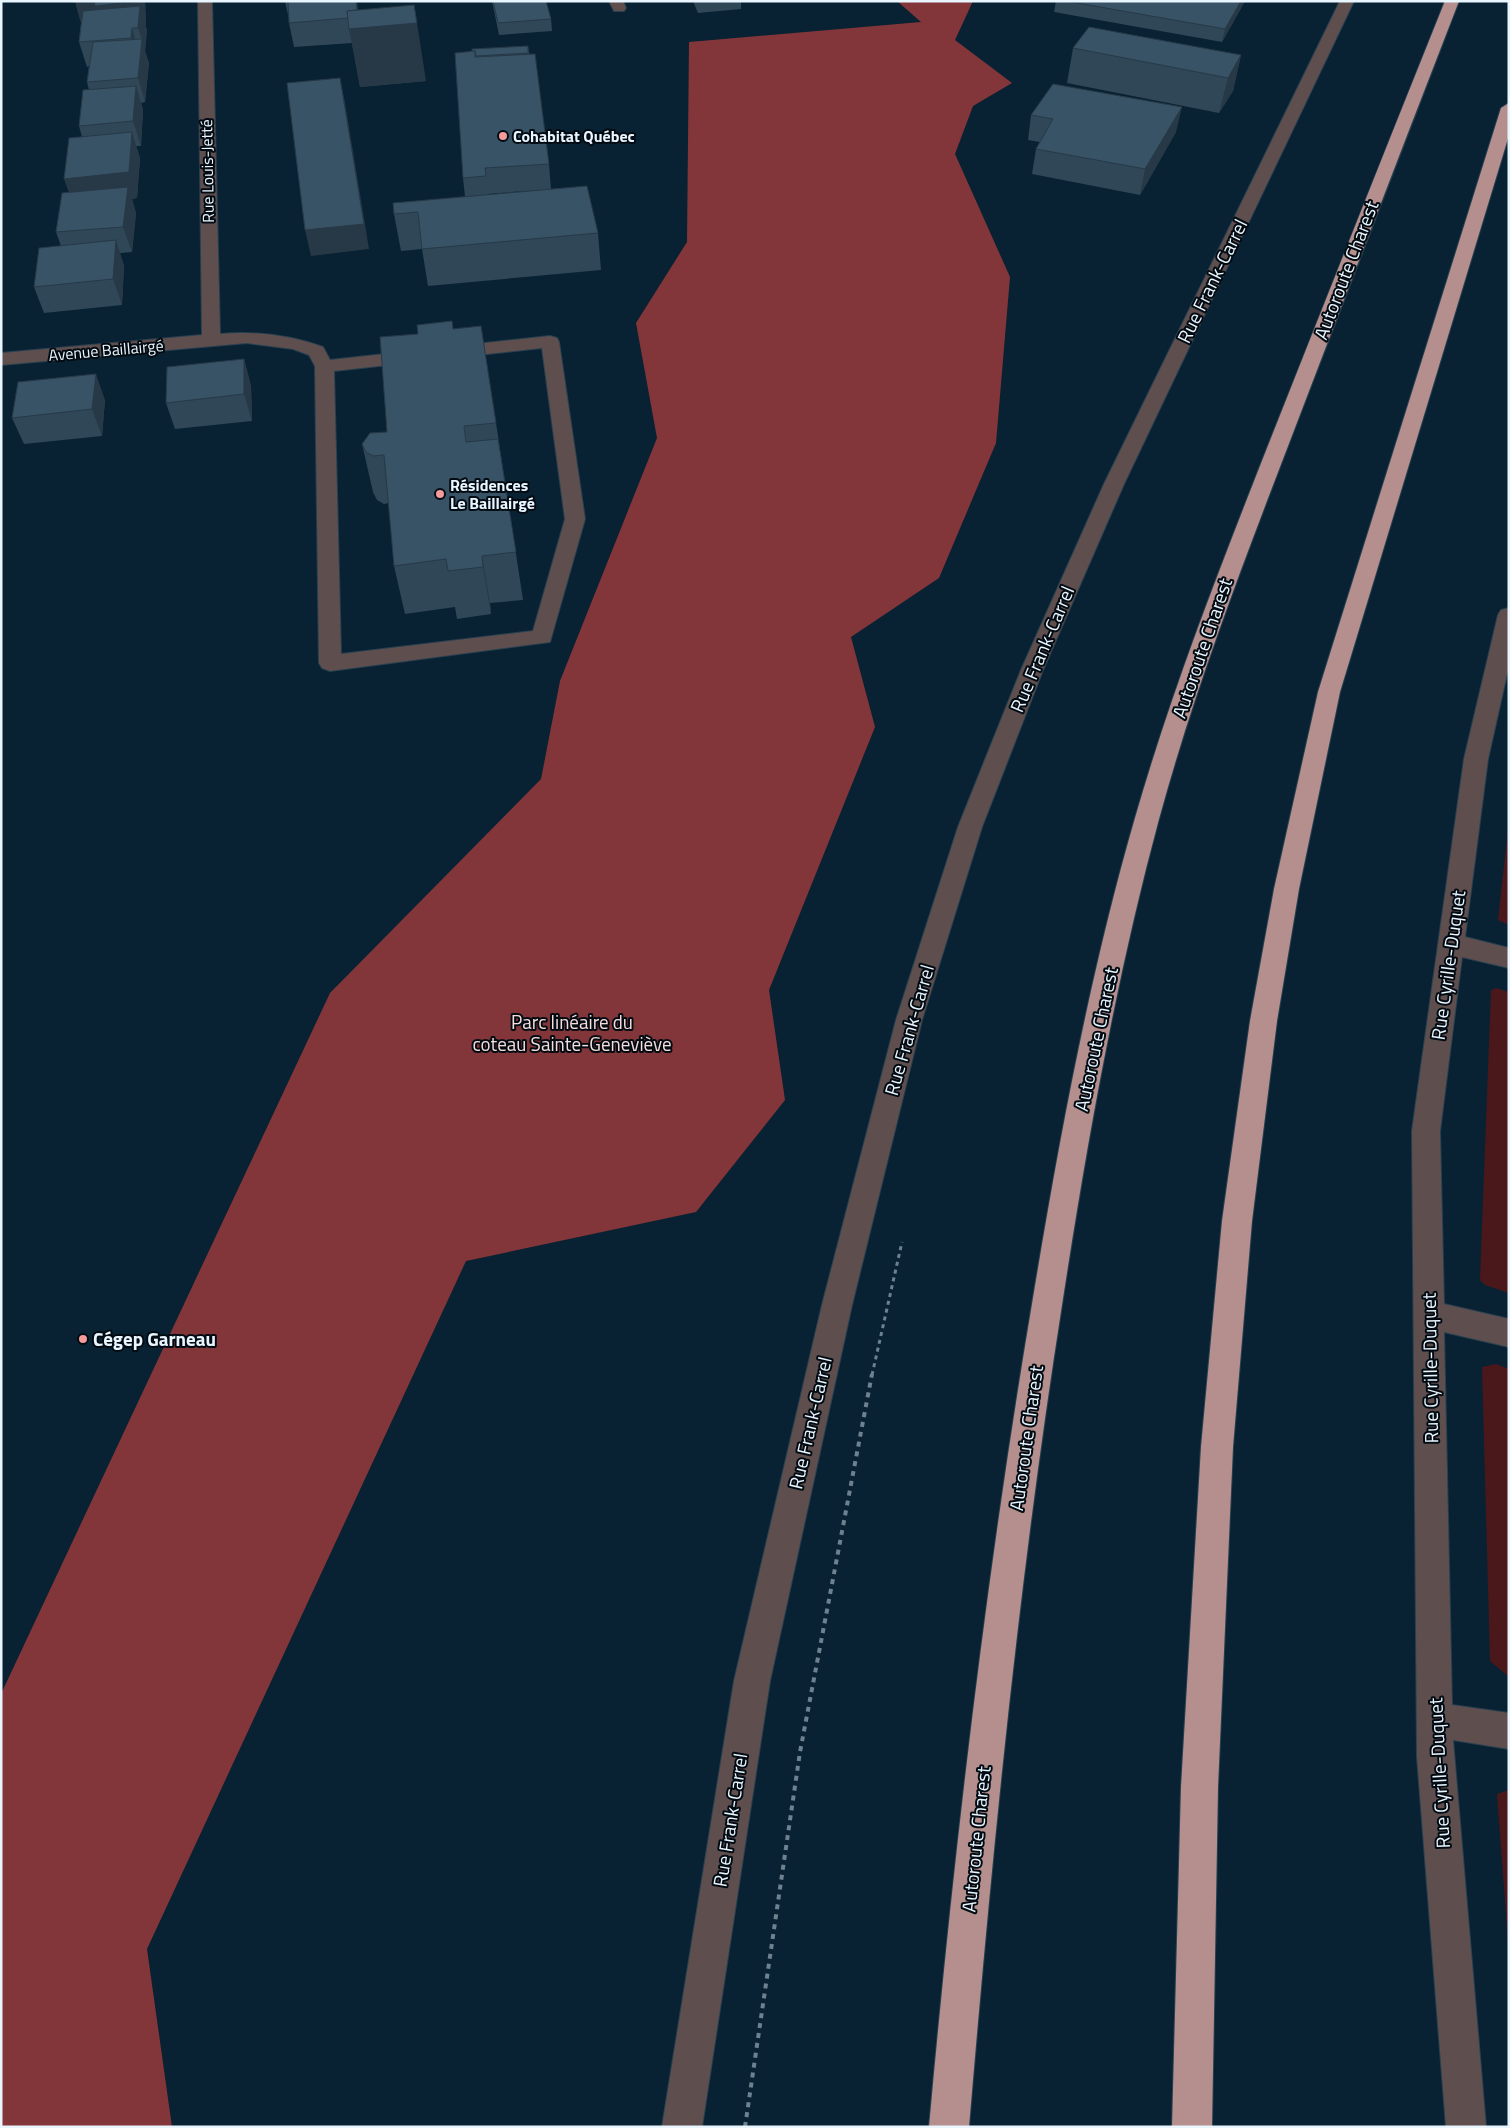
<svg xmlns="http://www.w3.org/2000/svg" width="1510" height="2128" font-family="'Titillium Web',sans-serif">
<rect width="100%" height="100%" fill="#082233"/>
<g fill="#4a181a">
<polygon points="1509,821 1509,925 1498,920"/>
<polygon points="1496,988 1509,992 1509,1293 1485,1285 1480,1280 1491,990"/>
<polygon points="1496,1364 1509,1369 1509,1677 1490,1661 1482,1367"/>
<polygon points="1509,1790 1509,1955 1497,1794"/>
</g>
<polygon fill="#833639" points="897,1 973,1 955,40 1012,83 973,106 955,154 1010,277 996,443 939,578 851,637 875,727 769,990 785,1100 696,1212 466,1261 147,1949 172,2127 1,2127 1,1694 330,993 541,779 560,681 657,438 636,323 687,242 689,42 921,22"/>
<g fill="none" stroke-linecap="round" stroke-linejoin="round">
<defs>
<g id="minor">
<path d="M198 1H212L220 334C255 331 289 335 323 347L330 360 550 336 557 338 559 342 585 519 550 642 330 671 322 668 319 663 315 366 309 355 293 349 247 343 1 365V353L202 335ZM542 348 565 519 533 631 341 654 334 371Z"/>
<polygon points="609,1 623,1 626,8 624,11 614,11"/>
<polygon points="1340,1 1354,1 1124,484 1043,670 982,827 922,1020 852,1305 770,1681 702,2127 662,2127 734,1681 822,1305 896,1020 958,827 1021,670 1104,484"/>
<polygon points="1509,608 1509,665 1488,759 1465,937 1509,948 1509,968 1462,957 1440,1131 1444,1304 1509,1319 1509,1347 1444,1332 1452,1705 1509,1713 1509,1749 1453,1740 1486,2127 1446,2127 1417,1757 1412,1131 1464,759 1498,615 1501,610"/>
</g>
<g id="highway">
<path d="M1445 1H1459C1403 145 1348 289 1293 433 1244 561 1195 687 1159 819 1116 978 1087 1142 1062 1305 1019 1578 992 1852 969 2127H929C954 1851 986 1577 1032 1304 1059 1141 1089 977 1135 818 1173 686 1223 560 1273 433 1330 289 1387 145 1445 1Z"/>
<polygon points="1509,103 1509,135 1340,692 1299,889 1277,1021 1252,1221 1233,1447 1218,1787 1212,2127 1172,2127 1181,1787 1201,1447 1222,1221 1250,1021 1274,889 1318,692 1501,108"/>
</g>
</defs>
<use href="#minor" stroke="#284050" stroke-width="2"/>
<use href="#highway" stroke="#284050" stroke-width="2"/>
<polyline stroke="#6d818e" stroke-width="3" stroke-dasharray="4 4" stroke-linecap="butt" points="872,1375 902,1242"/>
<polyline stroke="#6d818e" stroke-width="4" stroke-dasharray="5 5" stroke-linecap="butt" points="745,2127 800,1752 872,1374"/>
<use href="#minor" fill="#5e4e4e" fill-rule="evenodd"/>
<use href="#highway" fill="#b48f8e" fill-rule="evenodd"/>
</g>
<g fill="#304758" fill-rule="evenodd">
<polygon points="75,1 145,1 146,25 145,25 147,30 145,51 149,63 145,102 141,103 143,110 141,146 136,146 140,158 137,198 132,199 136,213 132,252 120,253 124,266 122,305 44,313 34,287 61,246 56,232 69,192 82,137 79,126 89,90 87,82 89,66 87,67 79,42 81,23"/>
<polygon points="285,1 358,10 426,81 360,87 352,43 294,47 289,23 289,14 288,15"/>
<polygon points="492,1 546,1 551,19 552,31 499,35"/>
<polygon points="693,1 741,1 741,9 698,13"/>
<polygon points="1056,1 1245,1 1222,42 1054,12"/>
<path d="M528 46 549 164 551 189 598 233 601 270 428 286 422 249 401 251 394 214 465 197 463 178 472 52ZM524 191 488 195V194Z"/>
<polygon points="1073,48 1241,55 1233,91 1219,113 1067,83"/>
<polygon points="1031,115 1176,132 1140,195 1032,174 1036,149 1040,142 1028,140"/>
<polygon points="453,329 496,423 523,600 490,603 491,614 457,619 455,607 405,614 394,566 389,503 384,504 377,500 373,492 362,444 387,432 418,334"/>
<polygon points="244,359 251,386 252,421 175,429 166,403"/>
<polygon points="105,400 102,436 24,444 12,418"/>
</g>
<g fill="#273947">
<polygon points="75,1 145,1 146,25 145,25 147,30 145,51 149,63 145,102 138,78 142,40 138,28 81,23"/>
<polygon points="356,1 357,1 359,15 417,23 426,81 360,87 349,29"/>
<polygon points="1241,1 1245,1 1222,42 1225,29"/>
<polygon points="132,28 139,53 138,62 131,38"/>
<polygon points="1241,55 1233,91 1219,113 1228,78"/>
<polygon points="340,78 345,103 369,249 311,256 305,230"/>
<polygon points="136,86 143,110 141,146 133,121"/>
<polygon points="1182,107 1176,132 1140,195 1145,169"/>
<polygon points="132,132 140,158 137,198 132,199 136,213 132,252 123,227 73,204 64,179"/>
<polygon points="116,240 124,266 122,305 113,279"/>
<polygon points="244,359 251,386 252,421 244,394"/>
<polygon points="96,374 105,400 102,436 92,409"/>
<polygon points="482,556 490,603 491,614 483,567"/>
</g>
<g fill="#385266" stroke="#273947">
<polygon points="94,1 136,1 95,6"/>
<polygon points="288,1 356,1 357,10 347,11 348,18 289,23"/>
<polygon points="493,1 546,1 551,19 498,23"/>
<polygon points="1066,1 1241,1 1225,29"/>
<polygon points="414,5 417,23 349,29 347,11"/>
<polygon points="140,6 138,28 132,28 131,38 79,42 83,11"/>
<polygon points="1089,27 1241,55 1228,78 1073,48"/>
<polygon points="142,39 138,78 87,82 93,42"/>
<polygon points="528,46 528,53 476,56 475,51 472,52 472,49"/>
<polygon points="475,51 475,57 535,54 549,164 485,168 486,176 463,178 455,53"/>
<polygon points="340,78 364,224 305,230 287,83"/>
<polygon points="1053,84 1182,107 1145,169 1036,149 1053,119 1031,115"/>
<polygon points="136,86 133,121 79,126 83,90"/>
<polygon points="132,132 129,172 64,179 69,138"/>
<polygon points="587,186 598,233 422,249 418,212 394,214 393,203"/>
<polygon points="128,187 123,227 56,232 62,193"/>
<polygon points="116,240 113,279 34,287 39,248"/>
<polygon points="452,321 453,329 481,326 496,423 464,426 466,442 498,439 516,552 482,556 483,567 448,571 446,559 394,566 384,455 373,456 366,452 362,444 370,433 387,432 380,337 418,334 417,325"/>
<polygon points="244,359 244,394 166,403 167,367"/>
<polygon points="96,374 92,409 12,418 18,382"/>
</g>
<g fill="#f59b9b" stroke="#030b12" stroke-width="2">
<circle cx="503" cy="136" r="5"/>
<circle cx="440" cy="494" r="5"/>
<circle cx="83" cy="1339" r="5"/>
</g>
<g text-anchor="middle" stroke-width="4" stroke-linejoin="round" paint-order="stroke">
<g font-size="16" font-weight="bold" fill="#e9f5ff" stroke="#030b12" text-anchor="start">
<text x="513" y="142">Cohabitat Québec</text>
<text x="450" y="491">Résidences<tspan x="450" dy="18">Le Baillairgé</tspan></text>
</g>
<g font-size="16" fill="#e9f5ff" stroke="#030b12">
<text transform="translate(207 171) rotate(-91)" y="6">Rue Louis-Jetté</text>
<text transform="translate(106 350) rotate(-5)" y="6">Avenue Baillairgé</text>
</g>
<g font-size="19" fill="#e9f5ff" stroke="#030b12">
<text transform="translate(1346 270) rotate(-69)" y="7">Autoroute Charest</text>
<text transform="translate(1212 281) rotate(-64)" y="7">Rue Frank-Carrel</text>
<text transform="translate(1202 648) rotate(-71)" y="7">Autoroute Charest</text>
<text transform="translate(1042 649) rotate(-67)" y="7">Rue Frank-Carrel</text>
<text transform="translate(1448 965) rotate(-82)" y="7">Rue Cyrille-Duquet</text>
<text transform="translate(909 1030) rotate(-74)" y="7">Rue Frank-Carrel</text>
<text transform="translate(1096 1039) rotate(-78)" y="7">Autoroute Charest</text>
<text transform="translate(1430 1368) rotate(-91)" y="7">Rue Cyrille-Duquet</text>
<text transform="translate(810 1423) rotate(-77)" y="7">Rue Frank-Carrel</text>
<text transform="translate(1026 1438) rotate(-82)" y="7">Autoroute Charest</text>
<text transform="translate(1439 1773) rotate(-93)" y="7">Rue Cyrille-Duquet</text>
<text transform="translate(730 1820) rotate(-81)" y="7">Rue Frank-Carrel</text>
<text transform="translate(976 1839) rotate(-84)" y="7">Autoroute Charest</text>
</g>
<g font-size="19" fill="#f6dedd" stroke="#030b12">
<text x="572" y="1029">Parc linéaire du<tspan x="572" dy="22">coteau Sainte-Geneviève</tspan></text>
</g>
<g font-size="19" font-weight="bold" fill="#e9f5ff" stroke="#030b12" text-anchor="start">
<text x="93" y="1346">Cégep Garneau</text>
</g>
</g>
<rect width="1510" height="2128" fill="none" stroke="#e9f5ff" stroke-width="5"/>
</svg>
